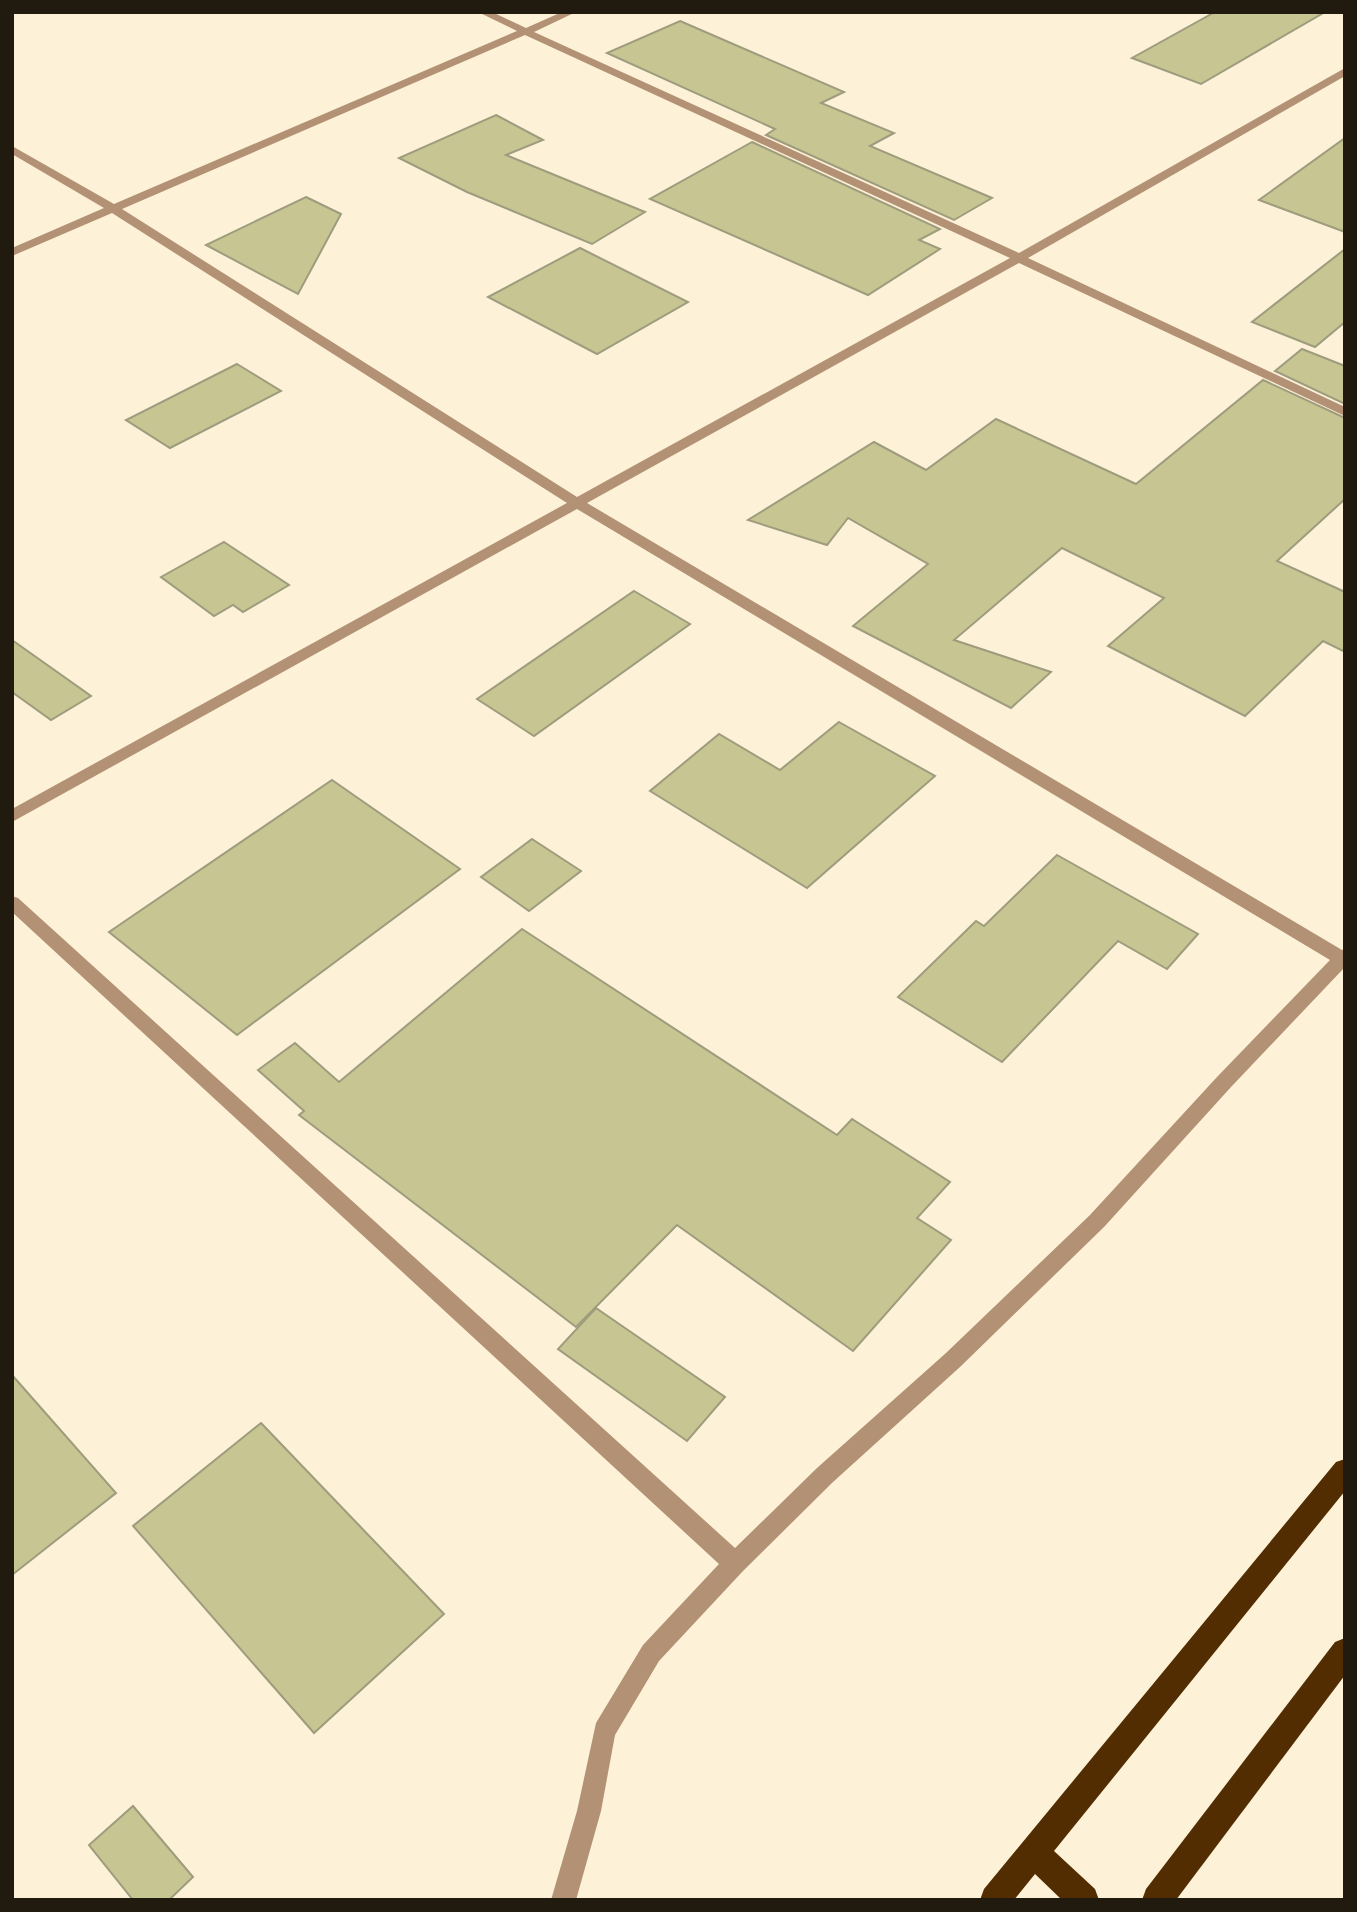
<svg xmlns="http://www.w3.org/2000/svg" width="1357" height="1912" font-family="Mulish,sans-serif">
<rect width="100%" height="100%" fill="#fdf1d8"/>
<g fill="#c7c592" stroke="#9e9c7d" stroke-width="2">
<polygon points="1215,12 1325,12 1201,84 1132,58"/>
<polygon points="680,21 844,92 821,103 894,133 870,146 992,198 954,220 766,135 775,129 607,53"/>
<polygon points="496,115 543,140 506,155 645,212 592,244 467,192 399,158"/>
<polygon points="1345,138 1345,232 1259,200"/>
<polygon points="752,142 940,229 919,240 940,249 868,295 650,199"/>
<polygon points="306,197 341,214 298,294 206,245"/>
<polygon points="580,248 688,302 597,354 488,297"/>
<polygon points="1345,249 1345,322 1315,347 1252,322"/>
<polygon points="1302,349 1345,366 1345,404 1275,371"/>
<polygon points="237,364 281,391 170,448 126,420"/>
<polygon points="1263,380 1345,418 1345,499 1277,561 1345,592 1345,652 1323,641 1245,716 1108,646 1164,598 1062,548 954,640 1051,672 1011,708 853,626 928,564 848,518 827,545 748,520 874,442 926,470 996,419 1136,484"/>
<polygon points="224,542 289,585 243,612 233,605 214,616 161,577"/>
<polygon points="634,591 690,624 534,736 477,699"/>
<polygon points="12,640 91,696 51,720 12,692"/>
<polygon points="839,722 935,776 807,888 650,791 719,734 780,770"/>
<polygon points="332,780 460,869 237,1035 109,932"/>
<polygon points="532,839 581,871 529,911 481,877"/>
<polygon points="1057,855 1198,934 1167,969 1118,941 1002,1062 898,997 976,921 984,926"/>
<polygon points="522,929 837,1135 852,1119 950,1182 917,1218 951,1240 853,1351 677,1225 576,1327 299,1115 304,1111 258,1070 295,1043 339,1082"/>
<polygon points="596,1308 725,1397 687,1441 558,1349"/>
<polygon points="12,1375 116,1493 12,1575"/>
<polygon points="261,1423 444,1614 314,1733 133,1526"/>
<polygon points="133,1806 193,1877 169,1900 133,1900 89,1845"/>
</g>
<g fill="none" stroke-linecap="round" stroke-linejoin="round">
<path fill="#b29174" fill-rule="evenodd" d="M478 12H492L526 28 562 12H576L534 32 1019 253 1345 68V76L1028 258 1345 407V416L1019 263 587 503 1342 950 1345 949V967L1231 1087 1104 1227 960 1367 833 1482 743 1571 659 1661 615 1735 601 1811 576 1900H551L577 1811 596 1723 643 1645 719 1564 12 912V896L18 898 735 1548 817 1468 946 1353 1090 1215 1217 1077 1330 960 577 509 12 822V809L567 503 112 213 12 256V248L104 208 12 154V146L114 204 517 31ZM525 35 1010 258 577 497 122 209Z"/>
<g fill="#522d01" fill-rule="evenodd">
<polygon points="1345,1459 1345,1491 1054,1851 1095,1889 1099,1900 1062,1900 1035,1874 1014,1900 980,1900 984,1889 1336,1462"/>
<polygon points="1345,1638 1345,1675 1176,1900 1142,1900 1146,1889 1335,1642"/>
</g>
</g>
<rect width="1357" height="1912" fill="none" stroke="#201a0f" stroke-width="28"/>
</svg>
